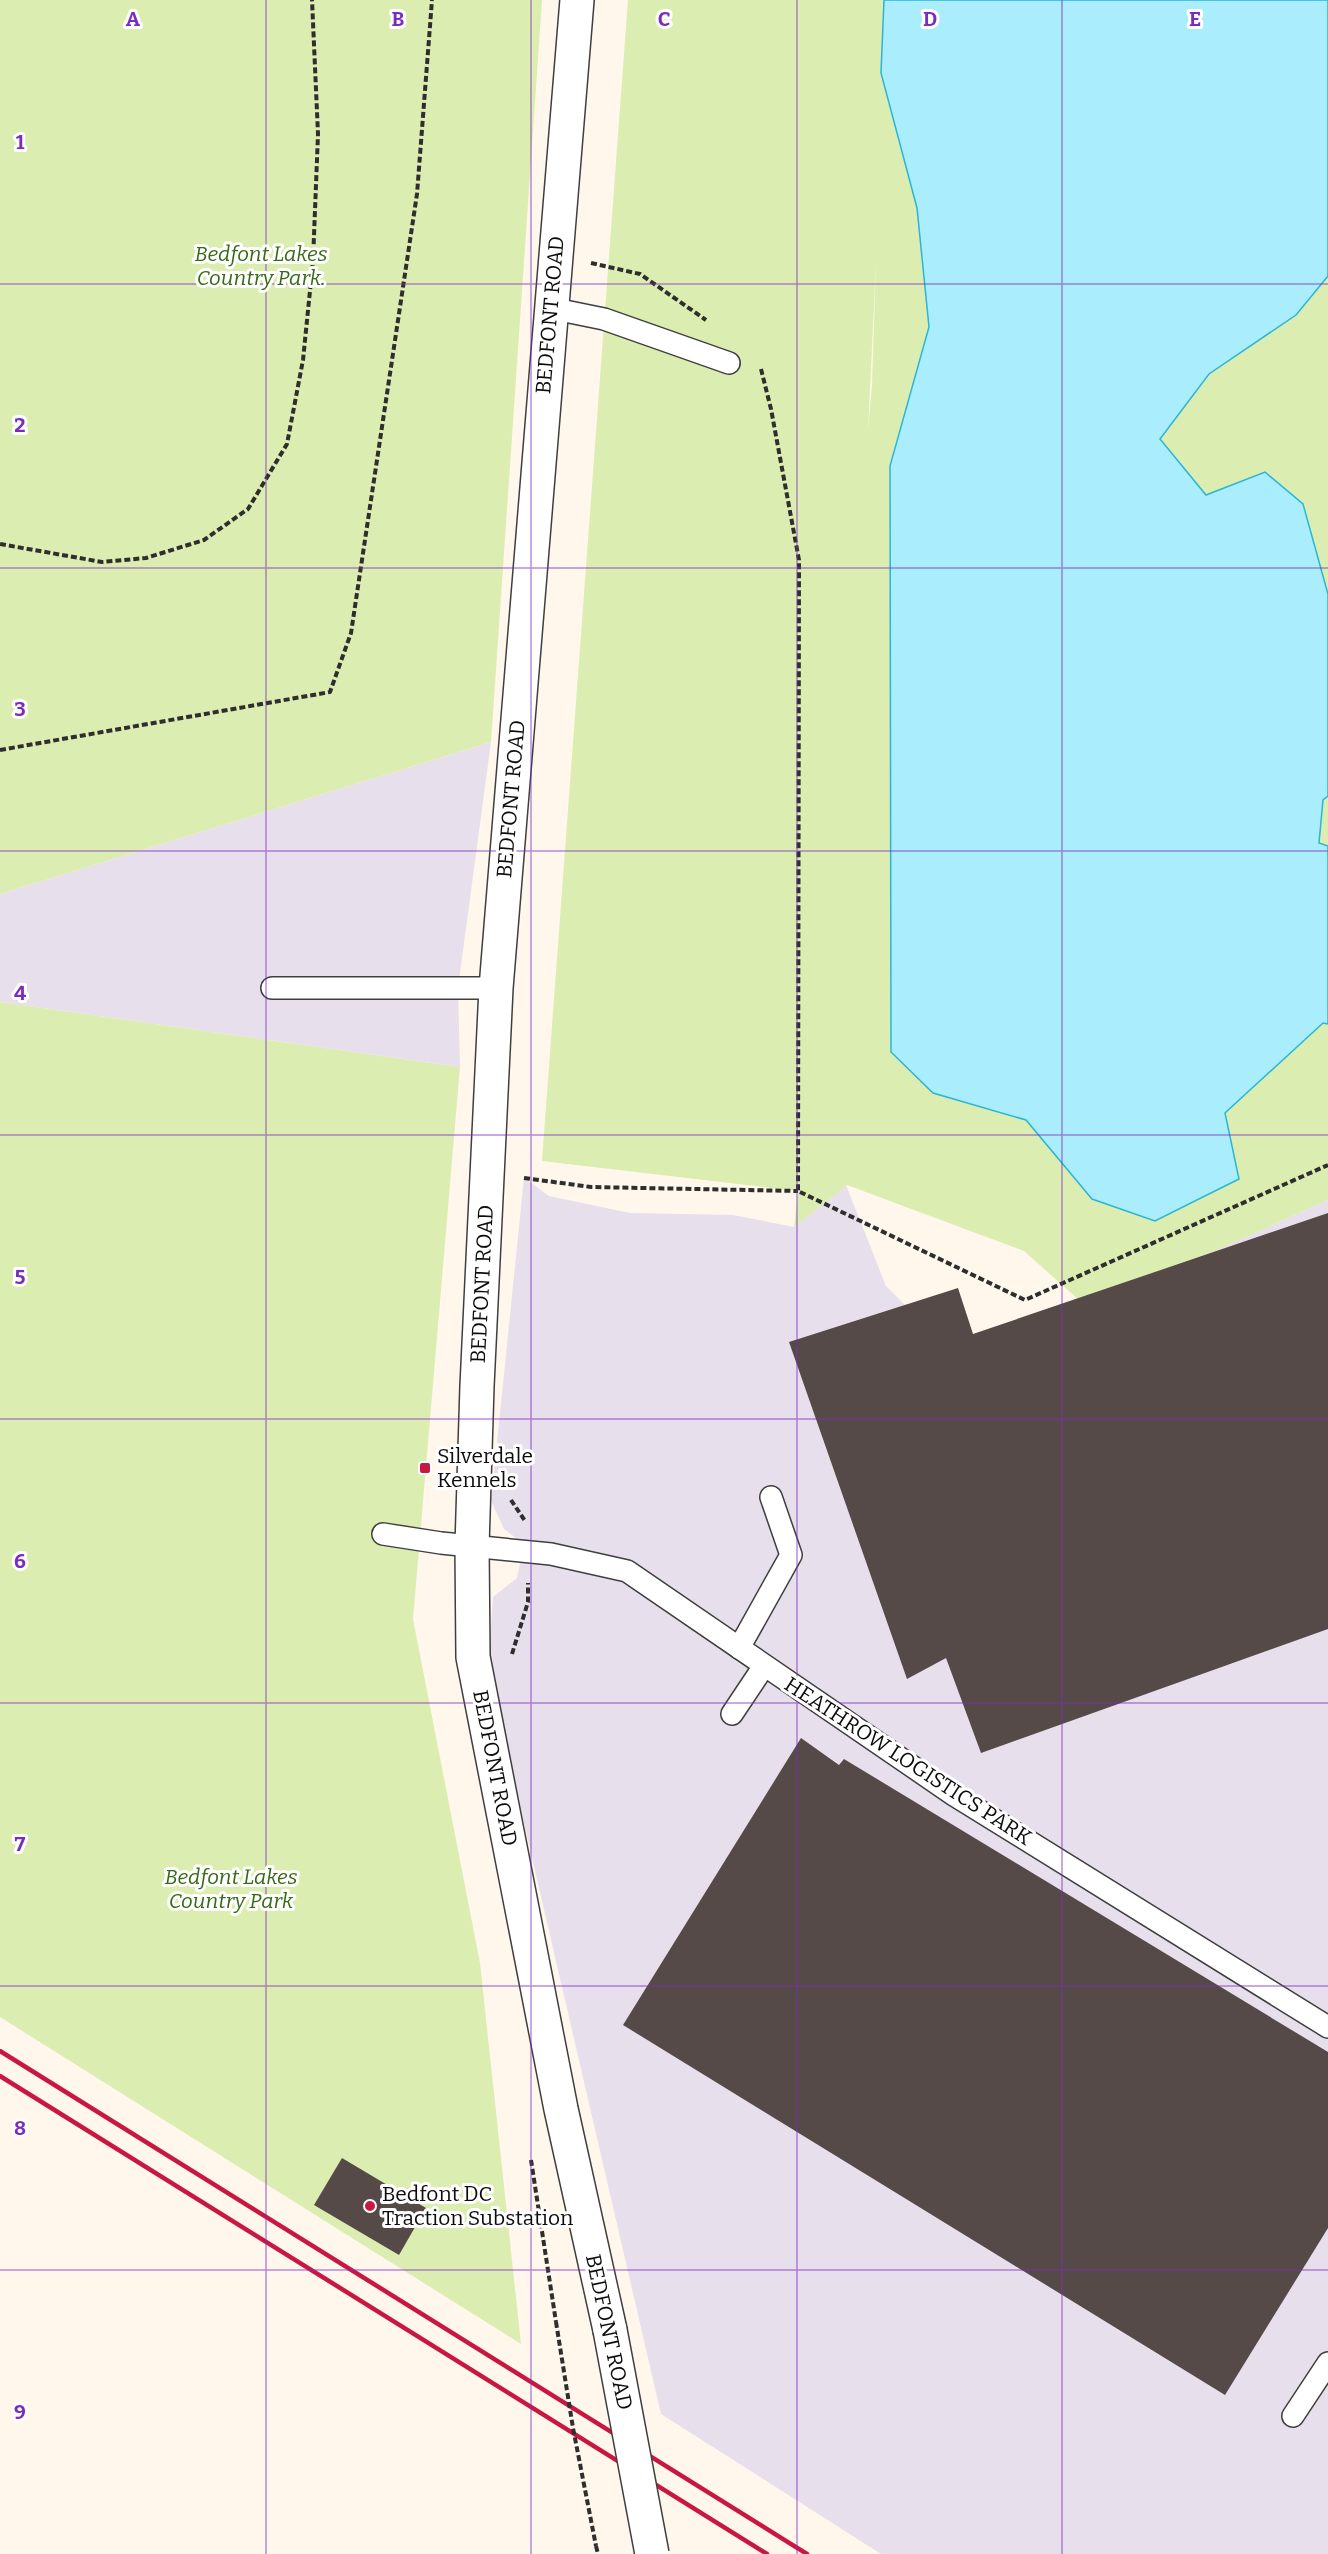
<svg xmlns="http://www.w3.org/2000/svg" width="1328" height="2554" font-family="Bitter,serif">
<rect width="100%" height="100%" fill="#fff7eb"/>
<g fill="#e8dfec">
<polygon points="491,742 458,988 460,1067 0,1002 0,894"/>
<polygon points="524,1178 549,1196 630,1213 733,1215 794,1227 846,1185 886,1286 917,1317 960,1335 1026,1335 1328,1200 1328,2554 881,2554 661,2414 488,1668 493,1597 517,1578 524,1544 504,1529 491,1501"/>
</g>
<g fill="#dcedb1" fill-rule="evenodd">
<polygon points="0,0 542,0 491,742 0,894"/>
<path d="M628 0H1328V1200L1088 1308 1024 1251 847 1185 794 1227 798 1191 542 1161ZM876 263 872 385 868 431Z"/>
<polygon points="0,1002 460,1067 413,1619 480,1963 521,2344 0,2017"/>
</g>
<polygon fill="#aaedfc" stroke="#2ab5d9" stroke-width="1.5" points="884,0 1328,0 1328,276 1296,315 1209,374 1160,439 1206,495 1265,472 1303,504 1328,594 1328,796 1323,800 1319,843 1328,846 1328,1024 1323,1023 1225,1113 1239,1179 1155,1221 1092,1199 1026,1120 933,1093 891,1052 890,466 929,327 917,208 881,73"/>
<g fill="#554a47">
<polygon points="1328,1213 1328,1629 981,1753 946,1658 907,1679 789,1342 958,1288 973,1334"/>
<polygon points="801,1738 839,1765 844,1759 1328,2052 1328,2228 1225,2395 623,2025"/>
<polygon points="342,2158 426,2208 399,2255 314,2205"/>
</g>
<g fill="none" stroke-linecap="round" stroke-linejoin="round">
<defs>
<g id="service">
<polyline points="550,308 604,319 729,363"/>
<polyline points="272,988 496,988"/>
<polyline points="383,1534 441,1543 551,1554 627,1571 954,1795 1328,2027"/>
<polyline points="739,1648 791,1555 771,1497"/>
<polyline points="732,1714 764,1666"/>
<polyline points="1293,2416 1328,2363"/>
</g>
<polyline id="tertiary" points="577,0 496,988 477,1386 472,1546 473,1657 561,2109 610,2330"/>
</defs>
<use href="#service" stroke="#3f3f3f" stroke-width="24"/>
<use href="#tertiary" stroke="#3f3f3f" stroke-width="36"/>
<g stroke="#2e2e2e" stroke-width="4" stroke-dasharray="6 3" stroke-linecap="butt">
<polyline points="591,263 640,274 706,320"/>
<polyline points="761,369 771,409 799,560 798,1191 1025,1300 1328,1165"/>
<polyline points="0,544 102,562 146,558 204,540 248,509 287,444 303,360 313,261 318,134 312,0"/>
<polyline points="0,750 330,692 351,633 417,194 432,0"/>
<polyline points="524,1178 591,1187 798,1191"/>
<polyline points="511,1500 525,1521"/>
<polyline points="512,1654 528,1602 528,1583"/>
<polyline points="531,2160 556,2322"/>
<polyline points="596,2546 598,2554"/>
</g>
<use href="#service" stroke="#fff" stroke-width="21"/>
<use href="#tertiary" stroke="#fff" stroke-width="33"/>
<g stroke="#c81842" stroke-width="4.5">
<polyline points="0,2051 807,2554"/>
<polyline points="0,2076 767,2554"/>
</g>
<defs>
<polyline id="tertiary-bridge" points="610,2330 652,2554"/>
</defs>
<use href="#tertiary-bridge" stroke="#3f3f3f" stroke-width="36" stroke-linecap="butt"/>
<polyline stroke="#2e2e2e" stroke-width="4" stroke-dasharray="6 3" stroke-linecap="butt" points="556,2322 573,2428 596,2546"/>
<use href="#tertiary-bridge" stroke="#fff" stroke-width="33"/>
</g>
<path fill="none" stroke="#7b2cbf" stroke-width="1.5" stroke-opacity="0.55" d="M266 0V2554M531 0V2554M797 0V2554M1062 0V2554M0 284H1328M0 568H1328M0 851H1328M0 1135H1328M0 1419H1328M0 1703H1328M0 1986H1328M0 2270H1328"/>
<g fill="#c81842" stroke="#fff" stroke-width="2">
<rect x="419" y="1462" width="12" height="12" rx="3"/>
<circle cx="370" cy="2206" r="6"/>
</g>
<g text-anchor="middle" stroke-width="6" stroke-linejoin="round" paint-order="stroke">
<g font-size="21" font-style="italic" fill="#386917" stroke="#fff">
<text x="261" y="261">Bedfont Lakes<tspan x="261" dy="24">Country Park.</tspan></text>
<text x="231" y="1884">Bedfont Lakes<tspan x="231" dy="24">Country Park</tspan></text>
</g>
<g font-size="21" fill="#0c0c0c" stroke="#fff">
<text transform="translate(550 315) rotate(-85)" y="7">BEDFONT ROAD</text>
<text transform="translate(511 799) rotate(-85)" y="7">BEDFONT ROAD</text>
<text transform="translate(482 1284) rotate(-87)" y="7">BEDFONT ROAD</text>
<text transform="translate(908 1761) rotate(33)" y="7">HEATHROW LOGISTICS PARK</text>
<text transform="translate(495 1768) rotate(79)" y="7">BEDFONT ROAD</text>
<text transform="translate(609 2332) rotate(78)" y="7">BEDFONT ROAD</text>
</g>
<g font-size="21" fill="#0c0c0c" stroke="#fff" text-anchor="start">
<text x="437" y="1463">Silverdale<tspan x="437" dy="24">Kennels</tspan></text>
<text x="382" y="2201">Bedfont DC<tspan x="382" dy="24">Traction Substation</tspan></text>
</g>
</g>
<g font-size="20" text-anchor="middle" font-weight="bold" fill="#7b2cbf" stroke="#fff" stroke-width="6" stroke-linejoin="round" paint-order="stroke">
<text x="133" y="26">A</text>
<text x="398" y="26">B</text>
<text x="664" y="26">C</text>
<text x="930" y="26">D</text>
<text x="1195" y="26">E</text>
<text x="20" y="149">1</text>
<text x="20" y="432">2</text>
<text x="20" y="716">3</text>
<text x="20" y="1000">4</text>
<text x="20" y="1284">5</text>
<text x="20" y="1568">6</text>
<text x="20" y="1851">7</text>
<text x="20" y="2135">8</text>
<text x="20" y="2419">9</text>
</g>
</svg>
